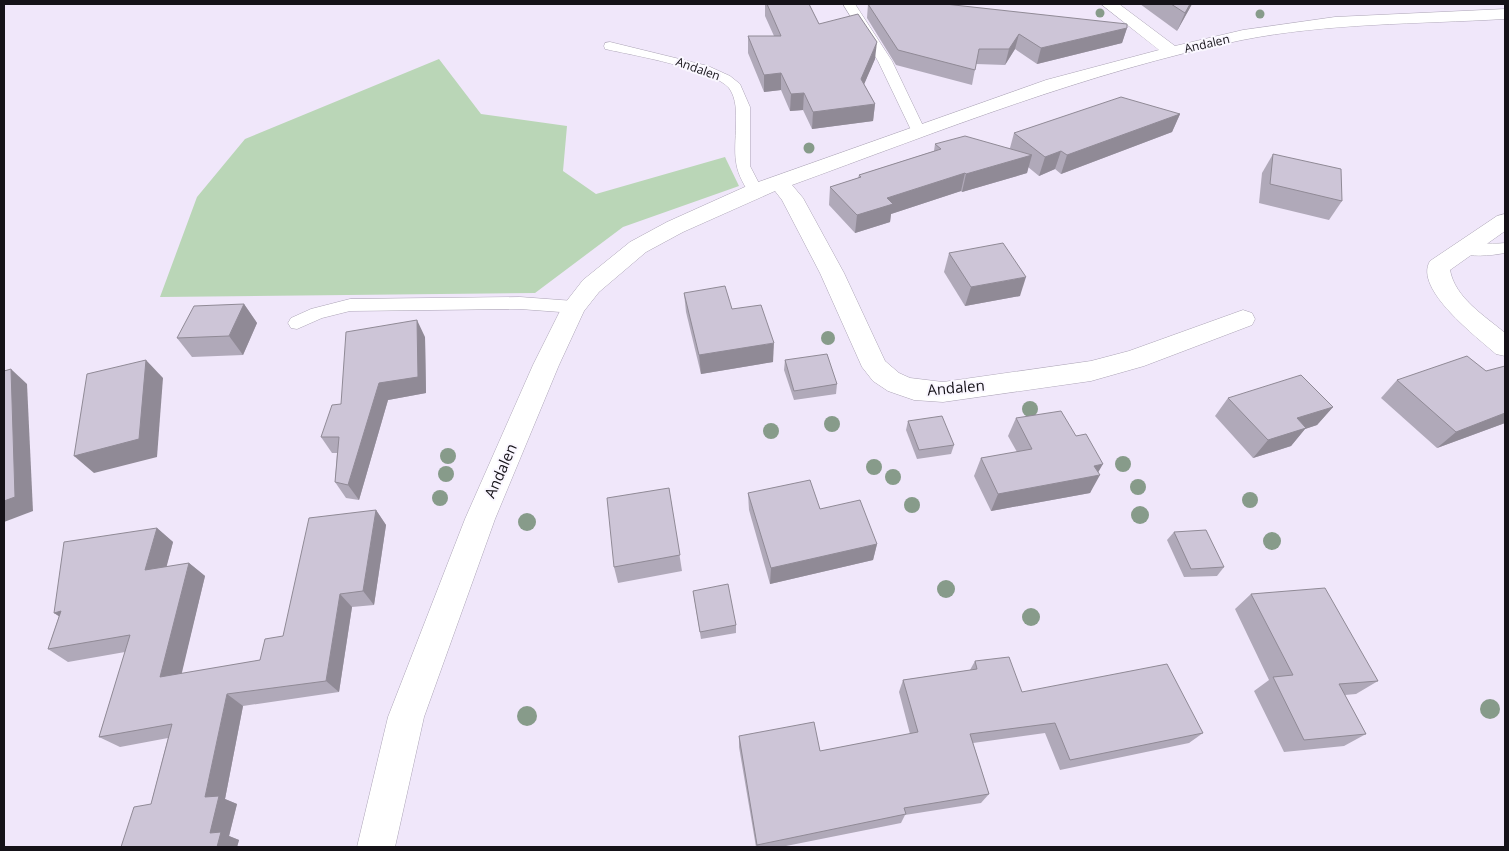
<svg xmlns="http://www.w3.org/2000/svg" width="1509" height="851" font-family="'Open Sans',sans-serif">
<rect width="100%" height="100%" fill="#f0e7fa"/>
<polygon fill="#bad6b7" points="439,59 481,114 567,126 563,171 596,194 725,157 739,186 623,227 535,293 160,297 197,197 245,139"/>
<g fill="none" stroke-linecap="round" stroke-linejoin="round">
<defs>
<g id="service">
<polygon points="843,4 855,4 892,61 926,132 924,135 919,136 912,132 878,61"/>
<path d="M610 42 708 66 730 76 740 84 750 107V166L763 191 760 194H750C732 168 735 155 736 125 736 113 737 99 729 88 713 69 632 55 605 49L604 46 605 43Z"/>
<path d="M1505 243V253C1489 256 1472 257 1456 253L1454 249 1456 245C1470 241 1489 245 1505 243Z"/>
<polygon points="520,297 574,301 580,303 583,307 580,311 574,313 520,309 350,311 322,318 297,329 291,328 288,323 291,318 311,309 350,299"/>
</g>
<g id="minor">
<path d="M1101 4H1119L1175 46 1243 30 1335 17 1505 9V19C1418 24 1328 23 1242 40 1087 72 940 131 792 185L803 198 844 273 885 361 899 373 910 378 943 382 1091 361 1129 351 1243 310 1252 313 1255 319 1252 325 1144 366 1091 381 943 402 914 400 888 391 873 381 862 367 820 273 782 200 775 191 683 232 646 252 599 292 584 311 559 365 495 519 424 717 395 847H357L388 717 465 519 533 365 562 307 583 280 630 242 667 222 747 186 1046 80 1159 50Z"/>
<path d="M1505 214V231L1450 270C1455 298 1485 316 1505 333V356L1496 354C1478 338 1413 289 1430 261L1497 216Z"/>
</g>
</defs>
<use href="#service" stroke="#aca4b6" stroke-width="1"/>
<use href="#minor" stroke="#aca4b6" stroke-width="1"/>
<use href="#service" fill="#fff" fill-rule="evenodd"/>
<use href="#minor" fill="#fff" fill-rule="evenodd"/>
</g>
<g fill="#879b8a">
<circle cx="1100" cy="13" r="4.5"/>
<circle cx="1260" cy="14" r="4.5"/>
<circle cx="809" cy="148" r="5.5"/>
<circle cx="828" cy="338" r="7"/>
<circle cx="1030" cy="409" r="8"/>
<circle cx="832" cy="424" r="8"/>
<circle cx="771" cy="431" r="8"/>
<circle cx="448" cy="456" r="8"/>
<circle cx="1123" cy="464" r="8"/>
<circle cx="874" cy="467" r="8"/>
<circle cx="446" cy="474" r="8"/>
<circle cx="893" cy="477" r="8"/>
<circle cx="1138" cy="487" r="8"/>
<circle cx="440" cy="498" r="8"/>
<circle cx="1250" cy="500" r="8"/>
<circle cx="912" cy="505" r="8"/>
<circle cx="1140" cy="515" r="9"/>
<circle cx="527" cy="522" r="9"/>
<circle cx="1272" cy="541" r="9"/>
<circle cx="946" cy="589" r="9"/>
<circle cx="1031" cy="617" r="9"/>
<circle cx="1490" cy="709" r="10"/>
<circle cx="527" cy="716" r="10"/>
</g>
<g fill="#b0a9b9">
<polygon points="765,4 809,4 819,24 875,59 864,84 875,104 873,121 812,129 803,110 790,111 781,90 764,92 748,53 748,36 774,36 765,16"/>
<polygon points="868,4 957,4 953,5 1127,28 1122,43 1037,64 1015,49 1005,65 976,64 972,85 896,65 867,18"/>
<polygon points="1140,4 1192,4 1177,31"/>
<polygon points="1180,114 1172,132 1061,174 1055,169 1039,176 1028,167 1027,173 962,192 961,191 891,214 890,222 855,233 829,205 830,187 858,178 859,175 934,151 935,144 1010,148 1014,133"/>
<polygon points="1273,154 1342,201 1329,220 1259,203 1262,173"/>
<polygon points="949,253 1020,296 965,306 944,272"/>
<polygon points="684,293 732,309 773,362 701,374 686,312"/>
<polygon points="244,304 257,323 243,355 192,357 177,338"/>
<polygon points="425,337 426,393 388,400 359,500 346,498 335,482 337,453 332,453 321,437"/>
<polygon points="785,360 837,384 836,394 794,400 784,370"/>
<polygon points="1486,371 1505,423 1437,448 1381,398 1397,380"/>
<polygon points="1228,398 1333,407 1317,425 1305,429 1291,446 1253,458 1215,416"/>
<polygon points="1016,418 1098,473 1090,493 991,511 974,476 981,458 1017,452 1008,436"/>
<polygon points="908,421 954,445 951,454 917,459 906,430"/>
<polygon points="669,488 682,571 618,583 614,567"/>
<polygon points="748,493 820,509 877,544 873,560 770,584 749,510"/>
<polygon points="376,510 386,525 374,605 352,607 339,692 243,706 225,799 237,804 229,836 239,840 237,847 121,847 151,804 168,738 120,747 99,737 125,652 68,662 48,649 59,616 54,613 157,528 173,542 166,567 189,563 205,576 181,674 260,660 283,636"/>
<polygon points="1174,532 1224,567 1217,576 1184,577 1167,540"/>
<polygon points="693,591 736,625 736,633 701,639"/>
<polygon points="1251,594 1378,681 1356,694 1345,695 1366,734 1344,746 1284,752 1254,691 1269,680 1235,609"/>
<polygon points="975,661 1022,692 1203,733 1189,743 1060,770 1045,733 973,743 989,794 981,803 905,815 901,823 781,847 756,847 739,747 739,736 820,751 910,734 899,692 903,680 970,670"/>
</g>
<g fill="#908a96">
<polygon points="1190,4 1192,4 1177,31 1185,13"/>
<polygon points="1127,28 1122,43 1037,64 1041,48"/>
<polygon points="1019,34 1015,49 1005,65 1009,49"/>
<polygon points="877,42 875,59 859,96 861,79"/>
<polygon points="781,73 781,90 764,92 764,75"/>
<polygon points="804,93 803,110 790,111 791,94"/>
<polygon points="875,104 873,121 812,129 813,112"/>
<polygon points="1180,114 1172,132 1061,174 1067,155"/>
<polygon points="1061,151 1055,169 1039,176 1045,157"/>
<polygon points="1032,155 1027,173 962,192 966,174"/>
<polygon points="965,173 961,191 891,214 890,222 855,233 857,215 887,198"/>
<polygon points="1026,277 1020,296 965,306 971,287"/>
<polygon points="244,304 257,323 243,355 229,336"/>
<polygon points="417,320 425,337 426,393 388,400 359,500 348,485 379,383"/>
<polygon points="774,343 773,362 701,374 699,355"/>
<polygon points="146,360 163,378 157,457 94,473 74,456"/>
<polygon points="11,369 27,384 33,511 4,522 4,501"/>
<polygon points="1333,407 1317,425 1305,429 1291,446 1253,458 1268,440 1297,418"/>
<polygon points="1505,413 1505,423 1437,448 1456,432"/>
<polygon points="1103,464 1096,476 1100,475 1090,493 991,511 998,494 1094,466"/>
<polygon points="376,510 386,525 374,605 363,591"/>
<polygon points="157,528 173,542 162,584 145,570"/>
<polygon points="877,544 873,560 770,584 771,568"/>
<polygon points="189,563 205,576 178,689 160,677"/>
<polygon points="340,594 352,607 339,692 326,681"/>
<polygon points="61,611 74,626 54,613"/>
<polygon points="227,694 243,706 225,799 237,804 229,836 239,840 237,847 217,847 210,833 205,797"/>
</g>
<g fill="#cdc5d7" stroke="#908a96">
<polygon points="767,4 809,4 819,24 858,14 877,42 861,79 875,104 813,112 804,93 791,94 781,73 764,75 748,36 781,36"/>
<polygon points="868,4 945,4 1127,24 1127,28 1041,48 1019,34 1009,49 979,49 975,70 898,50"/>
<polygon points="1171,4 1190,4 1185,13"/>
<polygon points="1121,97 1180,114 1067,155 1061,151 1045,157 1014,133"/>
<polygon points="965,136 1032,155 966,174 965,173 887,198 893,204 857,215 830,187 861,177 859,175 941,149 935,144"/>
<polygon points="1273,154 1341,169 1342,201 1270,184"/>
<polygon points="1003,243 1026,277 971,287 949,253"/>
<polygon points="725,286 732,309 761,305 774,343 699,355 684,293"/>
<polygon points="244,304 229,336 177,338 194,306"/>
<polygon points="417,320 418,377 379,383 348,485 335,482 339,437 321,437 332,405 341,404 346,332"/>
<polygon points="827,354 837,384 794,391 785,360"/>
<polygon points="1467,356 1486,371 1505,366 1505,413 1456,432 1397,380"/>
<polygon points="146,360 139,439 74,456 87,374"/>
<polygon points="11,369 15,497 4,501 4,371"/>
<polygon points="1301,375 1333,407 1297,418 1306,428 1268,440 1228,398"/>
<polygon points="1061,411 1076,436 1086,434 1103,464 1094,466 1100,475 998,494 981,458 1032,449 1016,418"/>
<polygon points="942,416 954,445 919,450 908,421"/>
<polygon points="810,480 820,509 860,500 877,544 771,568 748,493"/>
<polygon points="669,488 680,555 614,567 607,498"/>
<polygon points="376,510 363,591 340,594 326,681 227,694 205,797 219,796 210,833 221,832 217,847 121,847 134,807 151,804 172,724 99,737 130,635 48,649 61,611 54,613 64,542 157,528 145,570 189,563 160,677 260,660 265,639 283,636 309,518"/>
<polygon points="1206,530 1224,567 1191,569 1174,532"/>
<polygon points="728,584 736,625 700,632 693,591"/>
<polygon points="1325,588 1378,681 1339,684 1366,734 1304,740 1273,677 1293,675 1251,594"/>
<polygon points="1009,657 1022,692 1167,664 1203,733 1070,760 1055,723 970,734 989,794 904,808 906,814 757,845 739,736 814,722 820,751 918,732 903,680 977,669 975,661"/>
</g>
<g text-anchor="middle" stroke-width="4" stroke-linejoin="round" paint-order="stroke">
<g font-size="12" fill="#151218" stroke="#faf7ff">
<text transform="translate(1207 44) rotate(-13)" y="4">Andalen</text>
<text transform="translate(698 69) rotate(20)" y="4">Andalen</text>
</g>
<g font-size="15" fill="#151218" stroke="#faf7ff">
<text transform="translate(956 388) rotate(-5)" y="5">Andalen</text>
<text transform="translate(501 471) rotate(-66)" y="5">Andalen</text>
</g>
</g>
<rect width="1509" height="851" fill="none" stroke="#151218" stroke-width="10"/>
</svg>
